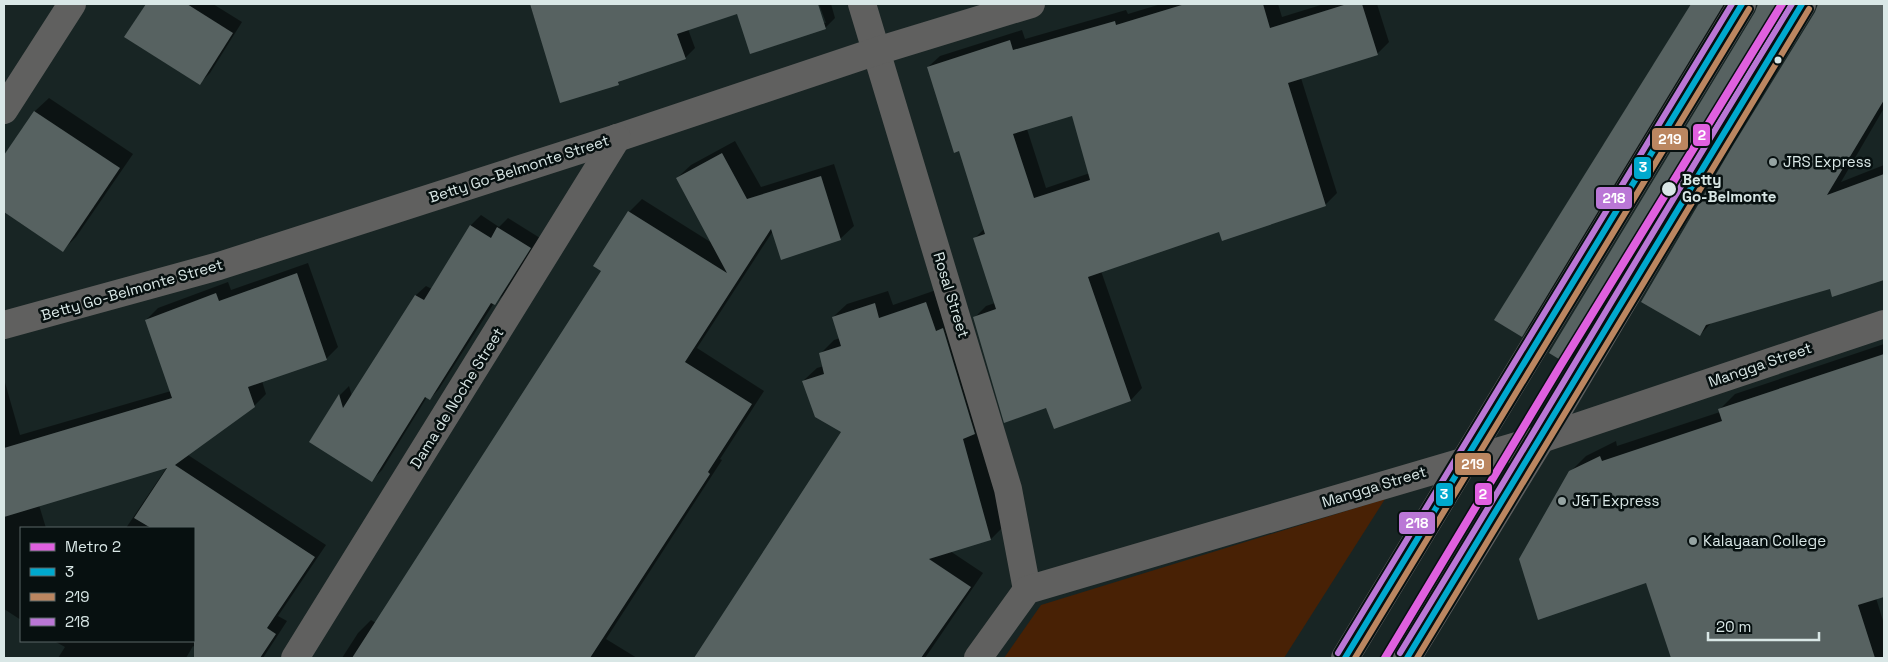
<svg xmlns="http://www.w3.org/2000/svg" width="1888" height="662" font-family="'Space Grotesk',sans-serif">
<rect width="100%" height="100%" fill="#182524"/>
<polygon fill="#482105" points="1385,499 1284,658 1004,658 1041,605"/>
<g fill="#0007" fill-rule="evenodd">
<polygon points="147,4 213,4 242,22 210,73 200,83 126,37"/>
<polygon points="530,4 817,4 823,23 826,23 819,4 831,4 835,18 825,28 738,13 688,29 695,48 685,58 622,80 618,83 561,102"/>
<path d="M1161 4H1278L1282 17 1324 4H1377L1389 42 1377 54 1301 78 1337 193 1325 205 1220 230 1101 271 1142 388 1131 400 1047 406 974 318 986 306 995 303 975 238 985 228 960 150 928 67 940 56 1022 30 1025 39 1126 10 1128 14ZM1072 114 1090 173 1046 188 1027 129Z"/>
<polygon points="1693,4 1729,4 1537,320 1522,335 1496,319"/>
<polygon points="1759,4 1789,4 1582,347 1567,363 1757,13"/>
<polygon points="1819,4 1884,4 1884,108 1841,182 1884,165 1884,279 1833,296 1830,287 1712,322 1700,335"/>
<polygon points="49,98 133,154 76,237 63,250 4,211 4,158 35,111"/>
<polygon points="735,141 761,187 834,164 854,226 840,239 773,231 697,348 764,391 720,459 722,460 606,639 637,658 342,658 358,633 371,620 376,623 602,271 629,212 642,199 712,243 677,178 691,165"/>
<polygon points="481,215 499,227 508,218 540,238 505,294 494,303 439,389 430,399 427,397 382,470 372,480 310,441 340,395 349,386 352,396 416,295 426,286 432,289 471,225"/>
<polygon points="308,263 338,347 326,359 262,381 266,394 254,406 188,455 326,545 278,616 287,621 263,658 212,658 193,646 186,658 58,658 65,647 54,641 194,641 194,528 126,528 167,467 39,505 46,528 21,528 21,620 4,609 4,379 20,435 171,391 146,320 158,308 228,282 231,290"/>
<polygon points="939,289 1004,526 991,539 950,551 983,573 925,658 696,658 843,432 803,381 817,368 824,366 821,353 834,340 840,338 833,317 847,304 888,291 893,305"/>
<polygon points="1884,344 1884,595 1876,598 1884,624 1884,658 1672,658 1646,582 1570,472 1586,456 1616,441 1617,446 1720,412 1720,409 1735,394"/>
</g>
<g fill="#576261" fill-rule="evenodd">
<polygon points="146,4 187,4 233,33 200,85 124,37"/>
<polygon points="530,4 818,4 826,29 750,54 737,14 677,34 686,59 618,82 619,85 560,103"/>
<path d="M1185 4H1263L1270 28 1347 4H1362L1378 55 1288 83 1326 206 1222 241 1219 232 1088 277 1131 401 1054 429 1046 408 1004 423 973 317 996 309 973 238 985 234 959 151 954 153 927 67 1010 40 1013 50 1115 21 1116 25ZM1072 116 1090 180 1034 198 1013 134Z"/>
<polygon points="1691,4 1724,4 1522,337 1494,320"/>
<polygon points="1758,4 1784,4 1706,131 1567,364 1549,353 1755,12"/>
<polygon points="1818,4 1884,4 1884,100 1827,195 1884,174 1884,280 1832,297 1830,289 1706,325 1700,336 1641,302 1732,147 1815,12"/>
<polygon points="34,111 120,168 63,252 4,212 4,155"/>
<polygon points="722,153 747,199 821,176 841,240 781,260 771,229 685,362 752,404 708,472 710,474 590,658 352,658 601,271 593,266 628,211 727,273 676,178"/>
<polygon points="470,225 491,238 497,227 531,248 495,305 491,303 430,400 425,397 372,482 309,442 339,394 343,408 415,295 424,300"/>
<polygon points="297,273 327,360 248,387 255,407 175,465 315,557 267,628 276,634 260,658 194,658 194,528 151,528 134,518 167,468 4,517 4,448 172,398 145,320 216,293 219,301"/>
<polygon points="926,302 936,331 943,328 975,434 963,439 991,540 929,559 971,587 921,658 694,658 841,432 815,417 802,381 824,374 819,353 841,346 832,317 875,303 879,318"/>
<polygon points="1884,354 1884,597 1858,605 1875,658 1671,658 1646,583 1538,620 1519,559 1569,471 1600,456 1602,461 1722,421 1718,409"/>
</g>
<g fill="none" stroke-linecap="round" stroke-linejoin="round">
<g stroke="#60605f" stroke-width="28">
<polyline points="862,4 1008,489 1027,590"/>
<polyline points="4,110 72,4"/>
<polyline points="4,325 219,266 617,138 877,51 1031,4"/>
<polyline points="295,658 617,138"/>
<polyline points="978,658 1027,590 1541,439 1884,324"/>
</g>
<g stroke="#5f6060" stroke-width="28">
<polyline points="1345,658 1742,4"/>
<polyline points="1407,658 1541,439 1719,139 1802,4"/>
</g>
<defs>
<g id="bus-1">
<polyline points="1345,658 1742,4"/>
<path d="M1407 658C1540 441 1669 221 1802 4"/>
</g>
<g id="bus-2">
<polyline points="1355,658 1749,9"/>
<path d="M1417 658C1549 442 1677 224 1809 9"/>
</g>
<g id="bus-3">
<polyline points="1338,653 1732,4"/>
<path d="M1400 653C1532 438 1659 219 1792 4"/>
</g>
</defs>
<use href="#bus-1" stroke="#071010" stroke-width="10"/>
<use href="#bus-2" stroke="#071010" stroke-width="10"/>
<use href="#bus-3" stroke="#071010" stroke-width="10"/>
<use href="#bus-1" stroke="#00a9ce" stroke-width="6"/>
<use href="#bus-2" stroke="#bb8660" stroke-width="6"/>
<use href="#bus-3" stroke="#ba77d6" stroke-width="6"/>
<defs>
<polyline id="metro-1" points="1385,658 1559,368 1782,4"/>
</defs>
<use href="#metro-1" stroke="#071010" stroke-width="11"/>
<use href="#metro-1" stroke="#df60df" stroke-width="8"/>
</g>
<g fill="#d9e7e6" stroke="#071010" stroke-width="2">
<circle cx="1778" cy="60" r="4.5"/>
<circle cx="1669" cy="189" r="8"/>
</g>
<g fill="#95a3a2" stroke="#071010" stroke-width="2">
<circle cx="1773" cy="162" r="5"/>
<circle cx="1562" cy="501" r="5"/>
<circle cx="1693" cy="541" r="5"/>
</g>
<g text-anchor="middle" stroke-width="5" stroke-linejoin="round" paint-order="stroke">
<g font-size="15" fill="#d9e7e6" stroke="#071010" text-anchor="start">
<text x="1783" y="167">JRS Express</text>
<text x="1572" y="506">J&amp;T Express</text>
<text x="1703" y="546">Kalayaan College</text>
</g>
<g font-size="15" fill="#d9e7e6" stroke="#071010">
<text transform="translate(519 169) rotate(-18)" y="5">Betty Go-Belmonte Street</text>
<text transform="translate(132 290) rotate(-16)" y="5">Betty Go-Belmonte Street</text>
<text transform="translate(951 295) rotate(73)" y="5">Rosal Street</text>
<text transform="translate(1760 365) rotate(-19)" y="5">Mangga Street</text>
<text transform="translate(457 398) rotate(-58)" y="5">Dama de Noche Street</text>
<text transform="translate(1374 487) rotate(-17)" y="5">Mangga Street</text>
</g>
<g font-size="15" font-weight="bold" fill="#d9e7e6" stroke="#071010" text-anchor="start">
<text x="1682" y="185">Betty<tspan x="1682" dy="17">Go-Belmonte</tspan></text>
</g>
</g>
<g stroke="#071010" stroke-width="2">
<rect x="1692" y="123" width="19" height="24" rx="5" fill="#df60df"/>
<rect x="1651" y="127" width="38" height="24" rx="5" fill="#bb8660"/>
<rect x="1633" y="156" width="19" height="24" rx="5" fill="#00a9ce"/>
<rect x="1595" y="186" width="38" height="24" rx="5" fill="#ba77d6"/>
<rect x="1454" y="452" width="38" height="24" rx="5" fill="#bb8660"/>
<rect x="1474" y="482" width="19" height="24" rx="5" fill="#df60df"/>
<rect x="1435" y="482" width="19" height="25" rx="5" fill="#00a9ce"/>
<rect x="1398" y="511" width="38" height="24" rx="5" fill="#ba77d6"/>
</g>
<g font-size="14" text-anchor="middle" font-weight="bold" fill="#fff">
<text x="1702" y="140">2</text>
<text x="1670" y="144">219</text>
<text x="1643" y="172">3</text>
<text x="1614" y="203">218</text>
<text x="1473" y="469">219</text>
<text x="1483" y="499">2</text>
<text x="1444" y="499">3</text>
<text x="1417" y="528">218</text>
</g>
<rect width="1888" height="662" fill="none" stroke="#d9e7e6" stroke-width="10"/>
<rect x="20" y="527" width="175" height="115" fill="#071010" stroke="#5b6666"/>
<rect x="30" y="543" width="25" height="8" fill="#df60df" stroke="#5b6666"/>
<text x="65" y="552" font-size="15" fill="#d9e7e6">Metro 2</text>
<rect x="30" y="568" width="25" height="8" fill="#00a9ce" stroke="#5b6666"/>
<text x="65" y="577" font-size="15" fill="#d9e7e6">3</text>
<rect x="30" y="593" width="25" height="8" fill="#bb8660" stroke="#5b6666"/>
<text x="65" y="602" font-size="15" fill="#d9e7e6">219</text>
<rect x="30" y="618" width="25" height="8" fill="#ba77d6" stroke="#5b6666"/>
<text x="65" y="627" font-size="15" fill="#d9e7e6">218</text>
<path d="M1708 632v8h111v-8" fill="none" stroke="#d9e7e6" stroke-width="2.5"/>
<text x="1716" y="632" font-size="15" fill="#d9e7e6" stroke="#071010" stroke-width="4" paint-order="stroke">20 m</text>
</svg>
